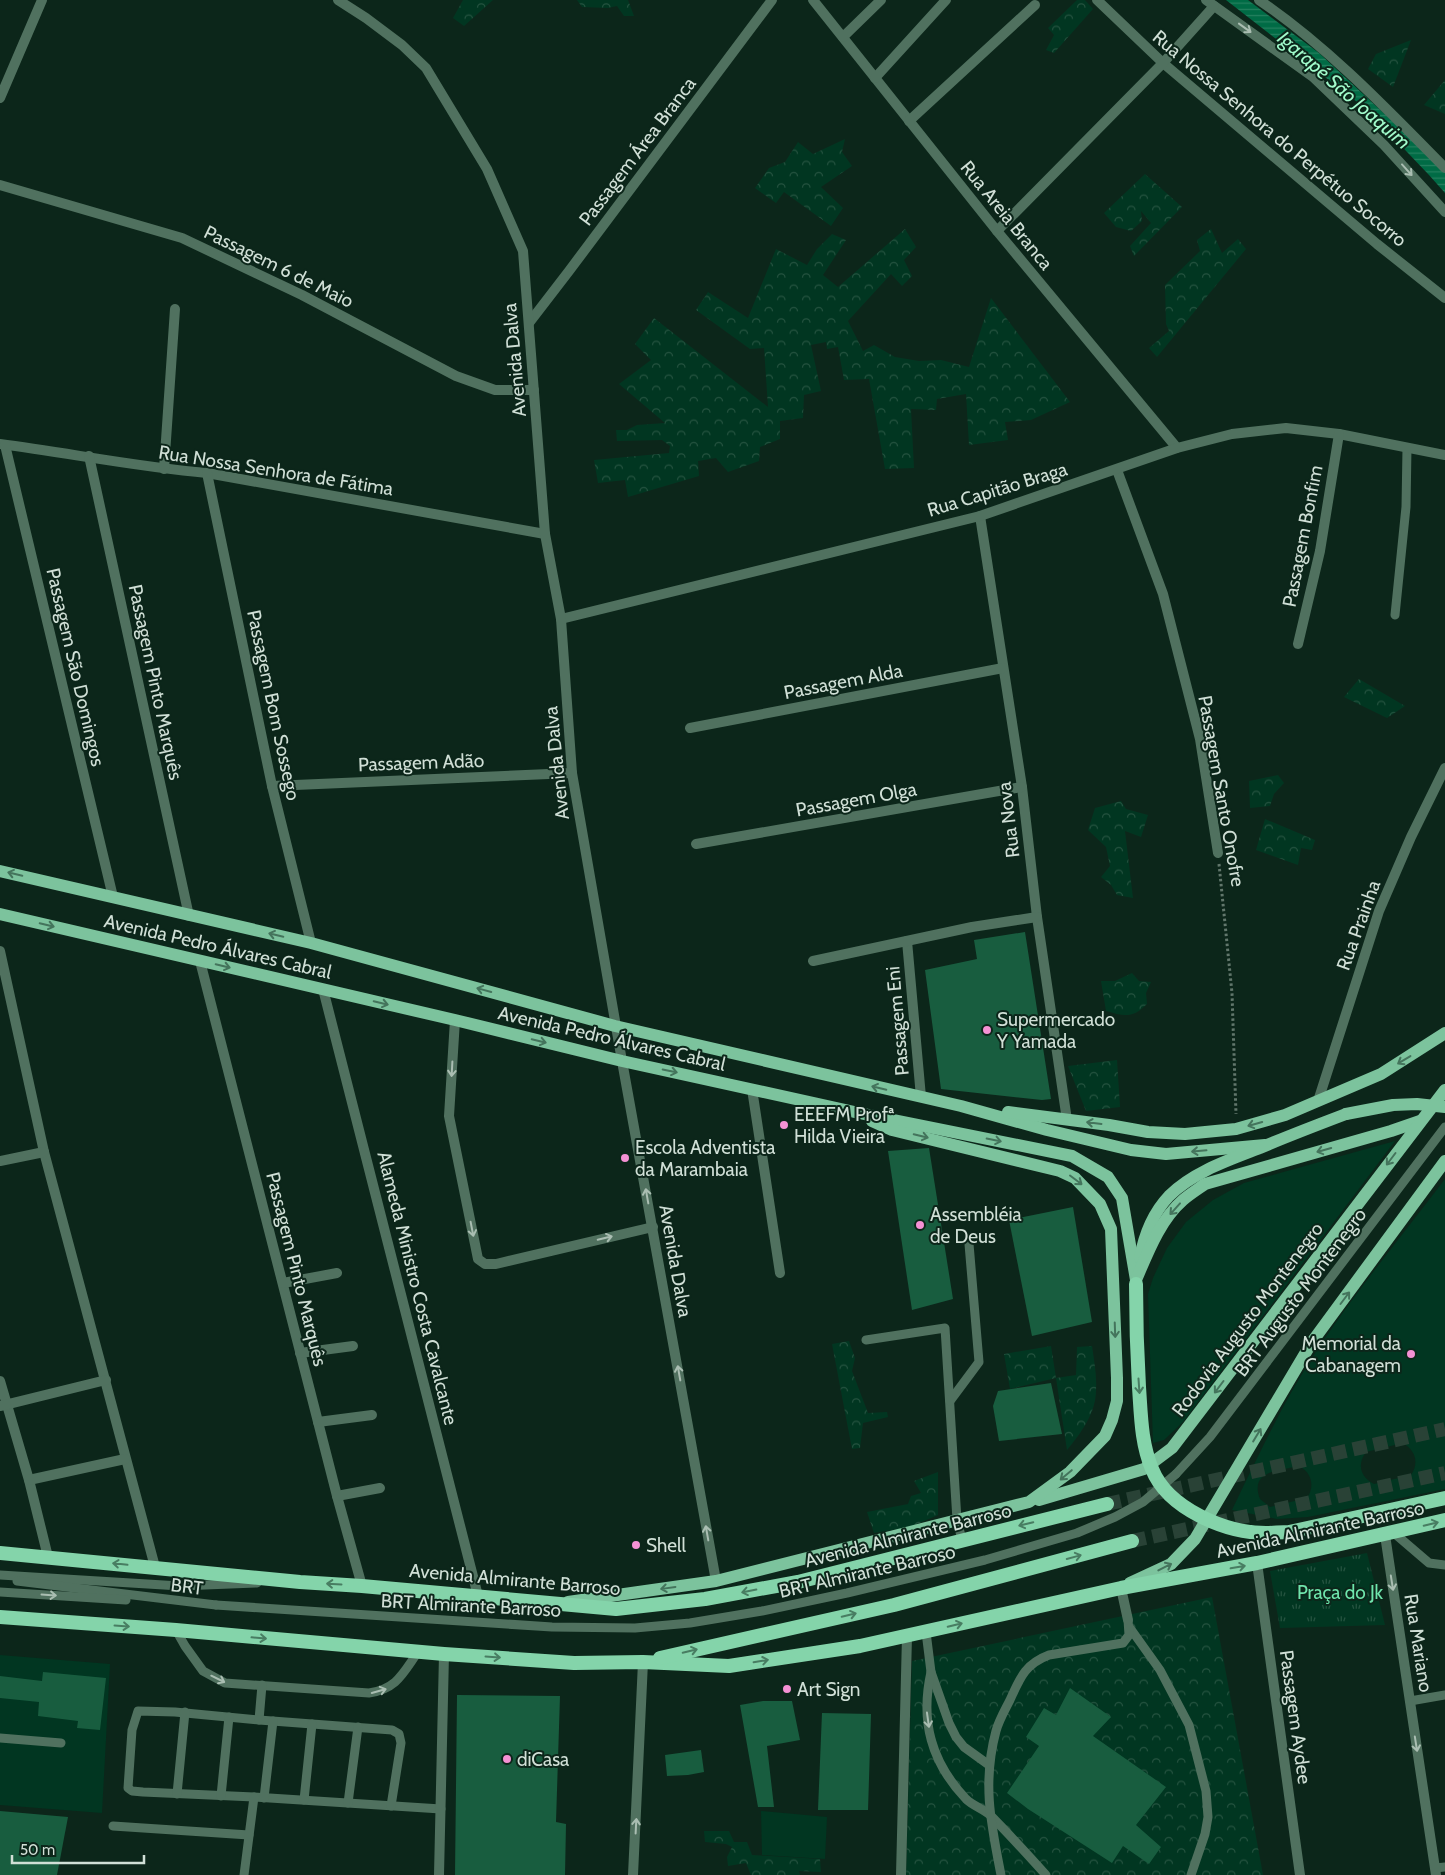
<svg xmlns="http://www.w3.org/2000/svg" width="1445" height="1875" font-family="Cabin,sans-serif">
<defs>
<pattern id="forest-crowns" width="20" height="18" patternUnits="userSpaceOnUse" patternTransform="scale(1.25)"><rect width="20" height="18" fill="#013621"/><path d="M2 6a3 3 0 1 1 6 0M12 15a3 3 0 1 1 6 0" fill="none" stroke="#255340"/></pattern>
<pattern id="park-tufts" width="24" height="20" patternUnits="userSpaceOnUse" patternTransform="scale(1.25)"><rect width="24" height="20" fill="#013621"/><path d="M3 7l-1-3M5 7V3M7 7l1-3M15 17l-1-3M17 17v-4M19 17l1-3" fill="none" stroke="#255340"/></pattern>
<pattern id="water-rules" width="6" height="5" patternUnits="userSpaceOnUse" patternTransform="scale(1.25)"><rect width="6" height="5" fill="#006b45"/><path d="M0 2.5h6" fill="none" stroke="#24805f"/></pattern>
</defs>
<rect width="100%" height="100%" fill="#0c261a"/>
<g fill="#013621" fill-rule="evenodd">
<polygon points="1395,1141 1183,1422 1164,1440 1153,1443 1148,1294 1153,1278 1167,1248 1186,1222 1213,1200 1244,1183"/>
<path d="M1445 1179V1489L1308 1517 1277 1519 1232 1510C1258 1456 1284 1400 1317 1350 1356 1291 1402 1236 1445 1179ZM1403 1443C1416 1451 1419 1463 1411 1475L1374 1484C1360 1477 1357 1464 1366 1452ZM1299 1466C1312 1473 1315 1486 1307 1498L1270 1507 1260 1499C1249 1470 1279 1471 1299 1466Z"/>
<polygon points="0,1655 110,1664 102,1813 0,1805"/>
<polygon points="761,1811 827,1817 825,1859 762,1855"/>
</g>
<g fill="url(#forest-crowns)">
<polygon points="463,0 493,0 464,26 453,18"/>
<polygon points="577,0 628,0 634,16 624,16 617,6 608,8 582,7"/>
<polygon points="1077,0 1085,0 1093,9 1054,53 1046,50 1054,35 1048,28"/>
<polygon points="1411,40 1393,87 1368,69 1376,54"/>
<polygon points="1445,80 1445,114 1424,105"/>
<polygon points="845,139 842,152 852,166 821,187 843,208 831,226 784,192 776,203 755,188 769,168 785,162 798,142 813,154"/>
<polygon points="1145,174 1182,207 1134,256 1130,246 1151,223 1141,211 1142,221 1131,231 1116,227 1104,213"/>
<polygon points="905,229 916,247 904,260 912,276 902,286 891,274 848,321 863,351 874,345 895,357 919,361 941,360 969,367 991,298 1070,402 1031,420 1005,422 1008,440 969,445 966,394 937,399 936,410 911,409 914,468 885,469 869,379 844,380 838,347 827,349 826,342 811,345 821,391 804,395 803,418 780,421 780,439 760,447 759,461 728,472 716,458 698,461 699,476 628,497 625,480 598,483 594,460 669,453 670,446 662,440 617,441 616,430 627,430 637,425 665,423 619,384 651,360 635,344 654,318 768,407 764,348 750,349 696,310 708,292 748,318 776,249 807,265 817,249 832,234 846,240 823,275 838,287"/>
<polygon points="1211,229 1222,253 1238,239 1246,249 1157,357 1149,348 1169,331 1166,324 1165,285 1200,251 1197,240"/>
<polygon points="1359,679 1405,706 1387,718 1344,697"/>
<polygon points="1278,775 1284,783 1274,794 1270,806 1250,808 1249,781"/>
<polygon points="1121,801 1126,809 1148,815 1141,837 1125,831 1133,898 1117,895 1111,885 1101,877 1110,866 1106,847 1088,830 1095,808"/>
<polygon points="1265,819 1315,840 1312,850 1301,848 1298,865 1256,850"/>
<path d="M1132 973 1139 981 1151 982 1146 993 1147 1004C1132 1019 1124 1016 1106 1011L1101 981H1115Z"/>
<polygon points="1117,1060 1120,1107 1086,1111 1068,1066"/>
<polygon points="849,1341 855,1358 852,1371 868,1413 887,1412 888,1417 863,1423 860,1448 852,1449 832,1344"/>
<path d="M1051 1346 1056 1378 1076 1375 1077 1347 1092 1346C1094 1360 1097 1376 1096 1390 1096 1413 1081 1433 1067 1450L1056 1378 1010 1389 1004 1354Z"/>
<polygon points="938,1472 938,1515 910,1527 874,1533 867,1512 908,1504 911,1496 921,1493 914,1481"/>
<polygon points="1212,1597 1263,1875 906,1875 912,1661"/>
<polygon points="704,1831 729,1831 734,1842 747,1842 752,1855 820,1859 821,1872 799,1871 800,1875 751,1875 746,1863 728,1866 727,1857 732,1847 726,1844 705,1842"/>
</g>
<polygon fill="url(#park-tufts)" points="1367,1553 1385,1625 1280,1628 1270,1571"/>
<polygon fill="url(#water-rules)" points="1226,0 1248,0 1319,53 1419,146 1445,172 1445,193 1429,175 1366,109"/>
<g fill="#185d3f">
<polygon points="1025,932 1051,1099 1042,1100 941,1089 925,970 977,959 974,940"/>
<polygon points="929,1148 953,1299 912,1310 888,1151"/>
<polygon points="1073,1207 1092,1322 1032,1336 1009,1220"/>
<polygon points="1051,1383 1062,1434 999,1441 993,1406 998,1391"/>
<polygon points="43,1672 106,1678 100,1730 77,1728 78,1721 38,1716 39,1702 0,1698 0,1676 42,1681"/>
<polygon points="1070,1688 1111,1717 1093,1736 1166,1787 1136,1825 1161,1847 1149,1864 1123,1846 1112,1863 1028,1809 1007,1793 1039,1746 1026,1737 1044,1708 1056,1715"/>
<polygon points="457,1695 560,1696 556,1822 566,1824 565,1875 455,1875"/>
<polygon points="763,1701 792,1701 800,1740 767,1746 774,1807 758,1807 740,1705"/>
<polygon points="822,1713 871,1714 868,1810 818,1810"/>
<polygon points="701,1750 704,1772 688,1775 667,1776 665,1755"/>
<polygon points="0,1811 68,1817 57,1875 0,1875"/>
</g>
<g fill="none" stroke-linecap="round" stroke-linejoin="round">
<g stroke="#294236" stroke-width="14" stroke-dasharray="14 7" stroke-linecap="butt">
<polyline points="1107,1504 1445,1429"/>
<polyline points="1132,1541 1445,1473"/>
</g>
<polyline stroke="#62776c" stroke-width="3" stroke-dasharray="2.5 2.5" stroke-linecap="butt" points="1219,864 1232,993 1236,1114"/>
<g stroke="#50715f" stroke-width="9">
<polyline points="1395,615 1406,507 1407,448"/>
<polyline points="866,1340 945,1328 957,1520 962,1540"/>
<polyline points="950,1401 979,1362 969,1244"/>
<polyline points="1176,1474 1210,1437 1445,1127"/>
<polyline points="1394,1533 1429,1563 1445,1565"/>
<polyline points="0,1575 180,1586 257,1583"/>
<polyline points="17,1581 216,1605"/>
<polyline points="0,1592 126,1600"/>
<polyline points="1130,1628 1160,1670 1189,1725 1206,1791 1208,1817 1205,1834 1191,1875"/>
<path d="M176 1630 185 1646 203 1671 225 1683 369 1693C397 1689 403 1673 418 1652"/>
<polyline points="926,1632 931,1672 949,1723 956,1737 964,1747 989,1765"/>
<path d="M931 1672C920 1721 931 1762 966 1799 973 1806 984 1809 991 1816 1010 1835 1028 1855 1046 1875"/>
<polyline points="262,1685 259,1720 175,1712 138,1711 132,1730 128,1788 132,1791 143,1792 254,1797 441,1809"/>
<polyline points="1410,1701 1445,1695"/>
<polyline points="259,1720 392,1730 399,1734 401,1743 391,1806"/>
<polyline points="0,1738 61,1743"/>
<polyline points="177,1794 185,1712"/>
<polyline points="221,1796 229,1717"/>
<polyline points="264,1798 273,1721"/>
<polyline points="304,1800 312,1724"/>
<polyline points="348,1803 358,1727"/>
<polyline points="113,1826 249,1835"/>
<polyline points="1435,1868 1445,1867"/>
<polyline points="244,1875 254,1797"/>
<path d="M1001 1875C991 1824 982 1783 996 1731 999 1720 1005 1710 1010 1700 1020 1678 1025 1664 1049 1655L1123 1643 1129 1635 1128 1620"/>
</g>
<g stroke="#50715f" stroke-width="10">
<polyline points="813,0 997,231 1177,448"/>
<polyline points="1097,0 1163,63 1377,244 1445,298"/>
<polyline points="1206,0 1313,77 1384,145 1445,212"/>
<path d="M1259 0C1328 47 1387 109 1445 168"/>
<polyline points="843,37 881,0"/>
<polyline points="875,78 946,0"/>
<polyline points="0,98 42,0"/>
<polyline points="909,121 1035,5"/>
<polyline points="0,185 182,238 302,295 456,376 495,390 534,390"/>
<polyline points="997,231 1163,63 1214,6"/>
<polyline points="529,323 569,271 772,0"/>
<path d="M0 444C69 453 138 467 207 473L545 534"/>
<polyline points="5,445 113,897"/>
<polyline points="89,456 189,916"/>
<polyline points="164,469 175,309"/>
<polyline points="1117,470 1163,594 1200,739 1218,853"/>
<polyline points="207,473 272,786 311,943"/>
<polyline points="980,516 1022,787 1037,917 1067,1120"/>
<polyline points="561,619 980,516 1177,448 1232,434 1286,428 1339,434 1445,455"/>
<polyline points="1298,644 1320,551 1339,434"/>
<polyline points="690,728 1003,668"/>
<polyline points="272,786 572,773"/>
<polyline points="696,844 1022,787"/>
<polyline points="907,941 921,1097"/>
<polyline points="0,951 44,1152 155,1567"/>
<polyline points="200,961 337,1496 362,1586"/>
<polyline points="813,961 972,927 1037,917"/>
<polyline points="323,989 478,1596"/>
<polyline points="455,1020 449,1116 478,1259 485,1264 496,1264 653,1227"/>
<polyline points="622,1061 716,1581"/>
<polyline points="752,1089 780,1273"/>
<polyline points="1318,1101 1379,911 1411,837 1445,768"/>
<polyline points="0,1161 44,1152"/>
<polyline points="283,1283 337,1273"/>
<polyline points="300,1353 353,1346"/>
<polyline points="0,1381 29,1480 48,1557"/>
<polyline points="1,1406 106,1380"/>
<polyline points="318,1422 372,1415"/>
<polyline points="29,1480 125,1459"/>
<polyline points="337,1496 380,1488"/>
<polyline points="1385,1535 1436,1875"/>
<polyline points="1257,1563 1300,1875"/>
<polyline points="1121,1588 1128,1620"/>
<polyline points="439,1875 444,1654"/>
<polyline points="633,1875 643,1662"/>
<polyline points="901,1875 907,1636"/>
</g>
<polyline stroke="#50715f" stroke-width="10" points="338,0 366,18 402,45 426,68 487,169 523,251 545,534 561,619 572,773 622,1061"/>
<g stroke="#7cc39d" stroke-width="12">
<polyline points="0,871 311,943 615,1026 961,1106 1047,1130 1131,1150 1166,1154 1265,1145"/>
<polyline points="0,914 455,1020 622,1061 859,1113 1072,1156 1108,1177 1122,1198 1136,1280"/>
<polyline points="1008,1112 1109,1125 1148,1132 1185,1134 1236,1129 1285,1115 1381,1074 1445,1033"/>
<path d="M1140 1258C1144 1236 1153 1213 1169 1196 1193 1172 1229 1160 1260 1148 1288 1136 1317 1125 1346 1114"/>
<path d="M1136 1280C1148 1252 1160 1220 1183 1200 1190 1194 1198 1189 1205 1184L1391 1131 1420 1121"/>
<polyline points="1039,1500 1144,1469 1172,1448 1445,1090"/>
<polyline points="1130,1583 1171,1564 1195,1539 1312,1342 1445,1161"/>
<polyline points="568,1602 716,1581 1029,1502 1070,1472 1105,1436 1112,1420 1117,1401 1117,1378 1111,1229 1100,1204 1075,1178 1060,1171 892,1130 872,1121"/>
</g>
<g stroke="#84d4aa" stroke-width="14">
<polyline points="0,1553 300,1582 362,1586 616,1609 705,1599 798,1582 1107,1504"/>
<polyline points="0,1617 176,1630 444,1654 574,1663 643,1662 729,1666 860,1646 1121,1588 1257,1563 1445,1520"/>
<polyline points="660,1658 894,1605 1132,1541"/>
</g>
<polyline stroke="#50715f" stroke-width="9" points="216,1605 552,1627 635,1628 690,1623 762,1611 847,1593 985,1560 1077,1533 1115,1517 1143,1502 1176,1474"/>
<polyline stroke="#7cc39d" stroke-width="12" points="1346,1114 1393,1105 1417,1104 1445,1107"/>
<path stroke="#84d4aa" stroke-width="14" d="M1136 1284C1136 1319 1137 1353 1139 1387 1141 1415 1141 1443 1152 1469 1168 1509 1226 1533 1266 1533 1273 1533 1281 1532 1289 1532L1445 1498"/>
</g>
<defs><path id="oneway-shaft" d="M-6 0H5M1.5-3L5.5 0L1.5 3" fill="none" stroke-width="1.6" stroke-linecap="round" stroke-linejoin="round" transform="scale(1.25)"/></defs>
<g stroke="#aabeb2">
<use href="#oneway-shaft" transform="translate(1245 28) rotate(36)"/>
<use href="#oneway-shaft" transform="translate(1407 170) rotate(48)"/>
<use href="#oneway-shaft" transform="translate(452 1069) rotate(93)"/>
<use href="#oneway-shaft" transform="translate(647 1196) rotate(-100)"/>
<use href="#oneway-shaft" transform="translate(472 1229) rotate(79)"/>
<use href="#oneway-shaft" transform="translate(605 1238) rotate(-13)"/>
<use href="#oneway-shaft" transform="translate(679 1373) rotate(-100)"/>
<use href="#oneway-shaft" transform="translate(707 1533) rotate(-100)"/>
<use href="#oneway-shaft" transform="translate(1392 1583) rotate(81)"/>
<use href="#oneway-shaft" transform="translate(49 1595) rotate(4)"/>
<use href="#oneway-shaft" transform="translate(218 1679) rotate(26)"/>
<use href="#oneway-shaft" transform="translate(379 1691) rotate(-16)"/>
<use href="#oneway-shaft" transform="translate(928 1720) rotate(82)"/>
<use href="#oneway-shaft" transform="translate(1416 1744) rotate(81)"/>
<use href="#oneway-shaft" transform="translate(636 1826) rotate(-87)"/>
</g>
<g stroke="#44745c">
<use href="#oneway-shaft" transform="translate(15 874) rotate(-167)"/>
<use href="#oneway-shaft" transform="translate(47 925) rotate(13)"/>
<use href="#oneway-shaft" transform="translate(276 935) rotate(-167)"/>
<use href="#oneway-shaft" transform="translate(223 966) rotate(13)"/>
<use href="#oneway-shaft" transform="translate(484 990) rotate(-165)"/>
<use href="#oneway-shaft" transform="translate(381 1003) rotate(13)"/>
<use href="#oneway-shaft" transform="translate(539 1041) rotate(14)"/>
<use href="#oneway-shaft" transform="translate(1404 1060) rotate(149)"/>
<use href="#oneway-shaft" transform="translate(670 1071) rotate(12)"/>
<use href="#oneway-shaft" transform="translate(879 1088) rotate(-167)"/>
<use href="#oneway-shaft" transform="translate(1094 1123) rotate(-173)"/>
<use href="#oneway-shaft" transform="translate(1255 1124) rotate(164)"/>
<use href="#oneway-shaft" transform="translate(921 1136) rotate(14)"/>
<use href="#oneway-shaft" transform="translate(994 1140) rotate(11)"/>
<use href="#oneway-shaft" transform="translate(1324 1150) rotate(164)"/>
<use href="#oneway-shaft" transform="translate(1199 1151) rotate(175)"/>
<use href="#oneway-shaft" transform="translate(1391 1159) rotate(127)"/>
<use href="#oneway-shaft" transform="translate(1076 1180) rotate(37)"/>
<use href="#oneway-shaft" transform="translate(1175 1209) rotate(132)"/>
<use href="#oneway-shaft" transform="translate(1345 1298) rotate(-53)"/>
<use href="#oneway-shaft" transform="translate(1115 1330) rotate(88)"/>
<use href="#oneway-shaft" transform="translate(1219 1387) rotate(127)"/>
<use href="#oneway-shaft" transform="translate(1257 1435) rotate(-59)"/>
<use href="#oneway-shaft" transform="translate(1066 1475) rotate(140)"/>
<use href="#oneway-shaft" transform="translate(1165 1567) rotate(-27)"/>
<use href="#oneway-shaft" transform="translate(668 1588) rotate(172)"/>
</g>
<g stroke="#487d62">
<use href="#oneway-shaft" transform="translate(1139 1386) rotate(86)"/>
<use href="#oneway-shaft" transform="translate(1026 1524) rotate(166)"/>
<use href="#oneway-shaft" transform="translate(1431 1524) rotate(-14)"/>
<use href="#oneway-shaft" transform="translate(1074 1557) rotate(-15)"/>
<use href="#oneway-shaft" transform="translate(120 1564) rotate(-174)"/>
<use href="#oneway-shaft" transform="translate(1238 1567) rotate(-10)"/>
<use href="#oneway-shaft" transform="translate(334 1584) rotate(-177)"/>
<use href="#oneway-shaft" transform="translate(749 1591) rotate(169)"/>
<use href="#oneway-shaft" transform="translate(849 1615) rotate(-13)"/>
<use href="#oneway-shaft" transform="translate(955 1625) rotate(-13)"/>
<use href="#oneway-shaft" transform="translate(122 1626) rotate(4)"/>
<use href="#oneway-shaft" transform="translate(259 1638) rotate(5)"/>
<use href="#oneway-shaft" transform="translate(690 1651) rotate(-13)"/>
<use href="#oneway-shaft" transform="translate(493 1657) rotate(4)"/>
<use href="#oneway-shaft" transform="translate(761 1661) rotate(-9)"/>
</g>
<g fill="#f491d4" stroke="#0c261a" stroke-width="2">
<circle cx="987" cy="1030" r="5"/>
<circle cx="784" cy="1125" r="5"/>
<circle cx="625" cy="1158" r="5"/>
<circle cx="920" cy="1225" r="5"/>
<circle cx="1411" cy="1354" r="5"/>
<circle cx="636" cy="1545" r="5"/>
<circle cx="787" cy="1689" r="5"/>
<circle cx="507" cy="1759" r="5"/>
</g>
<g text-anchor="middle" stroke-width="4" stroke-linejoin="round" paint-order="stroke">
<g font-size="19" fill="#d0dfd6" stroke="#0c261a">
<text transform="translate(1280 138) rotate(40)" y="7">Rua Nossa Senhora do Perpétuo Socorro</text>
<text transform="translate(637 151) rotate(-53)" y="7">Passagem Área Branca</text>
<text transform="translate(1007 215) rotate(51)" y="7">Rua Areia Branca</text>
<text transform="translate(279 266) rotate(26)" y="7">Passagem 6 de Maio</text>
<text transform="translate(514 360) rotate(-95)" y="7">Avenida Dalva</text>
<text transform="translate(276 470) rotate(9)" y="7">Rua Nossa Senhora de Fátima</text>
<text transform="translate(997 489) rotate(-17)" y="7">Rua Capitão Braga</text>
<text transform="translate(1302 536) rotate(-79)" y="7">Passagem Bonfim</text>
<text transform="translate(76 667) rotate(77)" y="7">Passagem São Domingos</text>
<text transform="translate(843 681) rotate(-11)" y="7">Passagem Alda</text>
<text transform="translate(156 682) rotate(78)" y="7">Passagem Pinto Marquês</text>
<text transform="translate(274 705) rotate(78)" y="7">Passagem Bom Sossego</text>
<text transform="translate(421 762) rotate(-2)" y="7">Passagem Adão</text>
<text transform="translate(556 763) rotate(-96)" y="7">Avenida Dalva</text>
<text transform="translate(1222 791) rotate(80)" y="7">Passagem Santo Onofre</text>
<text transform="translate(856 799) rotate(-10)" y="7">Passagem Olga</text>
<text transform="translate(1008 820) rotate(-97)" y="7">Rua Nova</text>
<text transform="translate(1358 925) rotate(-70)" y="7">Rua Prainha</text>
<text transform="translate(218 946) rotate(13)" y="7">Avenida Pedro Álvares Cabral</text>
<text transform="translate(897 1021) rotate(-95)" y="7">Passagem Eni</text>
<text transform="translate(612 1038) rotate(13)" y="7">Avenida Pedro Álvares Cabral</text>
<text transform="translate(676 1261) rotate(80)" y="7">Avenida Dalva</text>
<text transform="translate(297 1269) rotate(76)" y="7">Passagem Pinto Marquês</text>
<text transform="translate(418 1288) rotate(76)" y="7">Alameda Ministro Costa Cavalcante</text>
<text transform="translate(1300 1292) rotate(-53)" y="7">BRT Augusto Montenegro</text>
<text transform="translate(1247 1319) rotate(-53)" y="7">Rodovia Augusto Montenegro</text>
<text transform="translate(1320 1529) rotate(-12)" y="7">Avenida Almirante Barroso</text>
<text transform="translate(908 1535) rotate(-14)" y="7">Avenida Almirante Barroso</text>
<text transform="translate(867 1571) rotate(-13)" y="7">BRT Almirante Barroso</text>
<text transform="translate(515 1579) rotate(5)" y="7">Avenida Almirante Barroso</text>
<text transform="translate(187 1586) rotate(7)" y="7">BRT</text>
<text transform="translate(471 1605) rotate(3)" y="7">BRT Almirante Barroso</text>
<text transform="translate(1419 1643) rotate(81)" y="7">Rua Mariano</text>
<text transform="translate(1296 1717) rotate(82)" y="7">Passagem Aydee</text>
</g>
<g font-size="19" fill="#d0dfd6" stroke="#0c261a" text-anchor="start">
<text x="997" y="1026">Supermercado<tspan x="997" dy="22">Y Yamada</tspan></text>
<text x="794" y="1121">EEEFM Profª<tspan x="794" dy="22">Hilda Vieira</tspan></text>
<text x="635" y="1154">Escola Adventista<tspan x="635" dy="22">da Marambaia</tspan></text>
<text x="930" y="1221">Assembléia<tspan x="930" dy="22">de Deus</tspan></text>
<text x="1401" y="1350" text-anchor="end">Memorial da<tspan x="1401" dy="22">Cabanagem</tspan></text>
<text x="646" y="1552">Shell</text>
<text x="797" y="1696">Art Sign</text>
<text x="517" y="1766">diCasa</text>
</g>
<g font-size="19" fill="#6fe5ac" stroke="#0c261a">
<text x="1340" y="1599">Praça do Jk</text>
</g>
<g font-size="20" font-style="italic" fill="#a1fbcb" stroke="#0c261a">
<text transform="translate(1344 90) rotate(41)" y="7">Igarapé São Joaquim</text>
</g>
</g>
<path d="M12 1855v8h132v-8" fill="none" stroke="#d0dfd6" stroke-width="2.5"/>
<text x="20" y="1855" font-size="15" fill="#d0dfd6" stroke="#0c261a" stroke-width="4" paint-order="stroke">50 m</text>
</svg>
